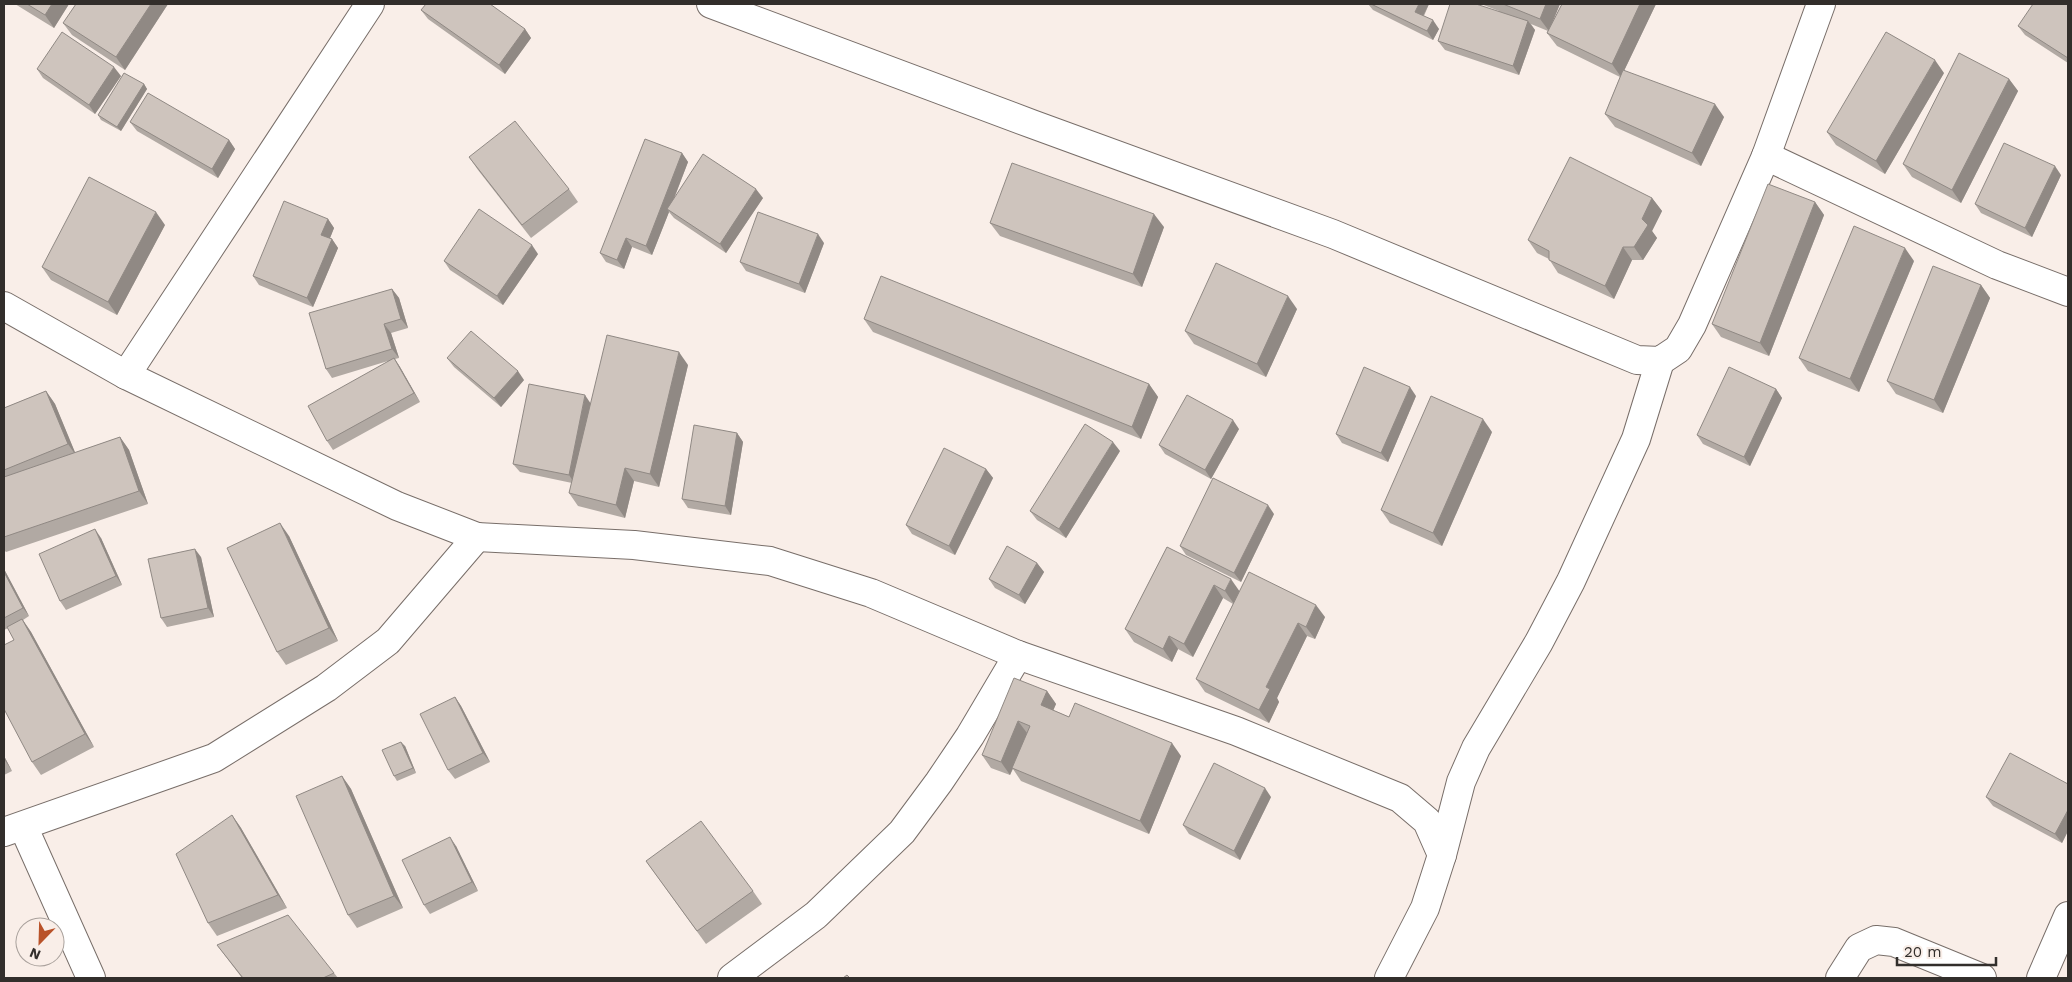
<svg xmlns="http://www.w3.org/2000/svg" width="2072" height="982" font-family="'Work Sans',sans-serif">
<rect width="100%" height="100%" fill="#f9eee8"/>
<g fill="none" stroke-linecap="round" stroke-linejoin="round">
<defs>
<g id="street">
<polyline points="711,4 1032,124 1333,234 1637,360 1660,361 1678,349 1692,325 1766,156 1821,4"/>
<polyline points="1766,156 1997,265 2068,292"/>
<polyline points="4,306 126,375 397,506 477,537 388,641 326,688 214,758 4,832"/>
<polyline points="126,375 370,4"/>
<polyline points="477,537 634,545 770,561 871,593 1018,655 1236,731 1400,798 1427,821 1442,855 1425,908 1389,978"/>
<polyline points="23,826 91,978"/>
<polyline points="1442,855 1461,782 1476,748 1539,642 1571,581 1636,439 1660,361"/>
<polyline points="732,978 816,915 902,832 939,782 970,736 1018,655"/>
<polyline points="1840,978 1859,948 1876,940 1894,942 1982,978"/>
<polyline points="2041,978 2068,916"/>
</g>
</defs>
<use href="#street" stroke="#786e69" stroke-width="30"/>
<use href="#street" stroke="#fff" stroke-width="28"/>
</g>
<g fill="#b1a9a3">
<polygon points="15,4 69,4 54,28"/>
<polygon points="168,4 125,70 72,35 63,23"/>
<polygon points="1368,4 1429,4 1424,16 1439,29 1433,40 1373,10"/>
<polygon points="1481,4 1560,4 1550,27 1562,4 1656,4 1624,71 1724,117 1701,166 1615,127 1605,114 1620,77 1557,46 1547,33 1548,31 1531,24 1535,30 1519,75 1445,50 1438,41 1499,11"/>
<polygon points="2068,4 2068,63 2025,35 2018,26"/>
<polygon points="421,10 525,29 531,38 505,74 428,19"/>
<polygon points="37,69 121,76 95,114 43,78"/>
<polygon points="1944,73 1885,174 1836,145 1827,132"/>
<polygon points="2009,79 2018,91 1961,203 1912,177 1903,164"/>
<polygon points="144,84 147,89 121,131 101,120 98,115"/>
<polygon points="130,122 229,140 235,149 218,178 137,131"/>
<polygon points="682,153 688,162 674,199 763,198 726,253 674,218 669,212 652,255 632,247 624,269 606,262 600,253"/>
<polygon points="469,157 569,189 578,202 531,238 478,170"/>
<polygon points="2061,175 2032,237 1981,213 1975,204"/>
<polygon points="1652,198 1662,211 1652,231 1657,238 1643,260 1632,260 1614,299 1558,273 1549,259 1537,253 1528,240"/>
<polygon points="1815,202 1824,215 1769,356 1721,337 1712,324"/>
<polygon points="328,219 334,228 330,238 332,239 338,248 313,307 259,285 253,276"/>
<polygon points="990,223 1164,227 1142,287 1000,236"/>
<polygon points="165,225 117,315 51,280 42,267"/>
<polygon points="824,243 805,293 746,271 740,262"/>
<polygon points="538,254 503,305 450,270 444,261"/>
<polygon points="1914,261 1859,392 1808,371 1799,358"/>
<polygon points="1981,285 1990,298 1943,413 1896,394 1887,381"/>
<polygon points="392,289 399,298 408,328 391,333 399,358 395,359 400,367 420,402 333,450 327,441 388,361 332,378 326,369"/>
<polygon points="1297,309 1266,377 1194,344 1185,331"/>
<polygon points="864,319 1149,384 1158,397 1141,439 873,332"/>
<polygon points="447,358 524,380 501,407 454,367"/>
<polygon points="688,365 659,487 634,481 625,518 578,506 569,493 572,483 520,472 513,464 591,404"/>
<polygon points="1776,389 1782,398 1750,466 1703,444 1697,435"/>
<polygon points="46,391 55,404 75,453 120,437 129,450 148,504 6,552 4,550 4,408"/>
<polygon points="1416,396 1388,462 1342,443 1336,434"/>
<polygon points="1239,429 1211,479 1165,454 1159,445"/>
<polygon points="1492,432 1442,546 1390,523 1381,510"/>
<polygon points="737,433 743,442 731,515 688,508 682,499"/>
<polygon points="1120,451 1066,538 1037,520 1030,511"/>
<polygon points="986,469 993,478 955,555 912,534 906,525"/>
<polygon points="1274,514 1241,582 1186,555 1180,546"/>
<polygon points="289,536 338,641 286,665 277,652"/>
<polygon points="101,538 122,585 66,610 60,601"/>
<polygon points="1167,547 1239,591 1325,617 1315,639 1307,636 1277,698 1279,702 1269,723 1205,692 1196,679 1233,604 1223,598 1193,657 1178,649 1172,662 1134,642 1125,629"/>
<polygon points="201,557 214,617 167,627 161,618"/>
<polygon points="1037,563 1044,572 1025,604 995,588 989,579"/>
<polygon points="4,569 29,616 23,620 31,632 94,747 41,775 32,762 14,640 8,628 4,630"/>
<polygon points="1047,691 1056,704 1053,710 1069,717 1181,756 1149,834 1021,781 1013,769 1010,775 991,768 982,755"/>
<polygon points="455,697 461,706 490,762 455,779 448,770"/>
<polygon points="405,746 416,773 397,781 394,776"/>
<polygon points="4,756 12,771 4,775"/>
<polygon points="342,776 351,789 403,908 357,928 348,915"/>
<polygon points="2068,784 2068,831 2062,843 1993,806 1986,797"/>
<polygon points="1271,797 1240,860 1189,834 1183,825"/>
<polygon points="232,815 241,828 287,908 217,936 208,923"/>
<polygon points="456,846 478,891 430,914 424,905"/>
<polygon points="646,861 753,891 762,904 706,944"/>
<polygon points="217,945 334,973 338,978 242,978"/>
</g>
<g fill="#908984">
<polygon points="52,4 69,4 54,28 45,15"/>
<polygon points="151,4 168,4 125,70 116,57"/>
<polygon points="1419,4 1429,4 1421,20 1415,12"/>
<polygon points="1546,4 1560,4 1549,31 1540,19"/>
<polygon points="1640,4 1656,4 1621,77 1612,64"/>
<polygon points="1433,20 1439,29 1433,40 1427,31"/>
<polygon points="1528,21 1535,30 1519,75 1513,66"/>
<polygon points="525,29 531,38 505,74 499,65"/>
<polygon points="1935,60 1944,73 1885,174 1876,161"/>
<polygon points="114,67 121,76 95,114 89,105"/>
<polygon points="2009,79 2018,91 1961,203 1952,190"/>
<polygon points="144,84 147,89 121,131 117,127"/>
<polygon points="1715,104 1724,117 1701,166 1692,153"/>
<polygon points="229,140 235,149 218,178 212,169"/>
<polygon points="682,153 688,162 669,211 667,209 669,212 652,255 646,246"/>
<polygon points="2055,166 2061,175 2032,237 2025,228"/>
<polygon points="756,189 763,198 726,253 720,244"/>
<polygon points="1652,198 1662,211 1652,231 1657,238 1643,260 1634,247 1642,219"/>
<polygon points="1815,202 1824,215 1769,356 1760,343"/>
<polygon points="156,212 165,225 117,315 108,302"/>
<polygon points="1154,214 1164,227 1142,287 1133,274"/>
<polygon points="328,219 334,228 328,243 321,235"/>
<polygon points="818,234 824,243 805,293 799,284"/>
<polygon points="626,238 632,247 624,269 617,260"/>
<polygon points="332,239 338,248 313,307 307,298"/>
<polygon points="532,245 538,254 503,305 497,296"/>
<polygon points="1623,247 1632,260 1614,299 1605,286"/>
<polygon points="1905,248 1914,261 1859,392 1850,379"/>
<polygon points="1981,285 1990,298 1943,413 1934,400"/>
<polygon points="392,289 399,298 408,328 401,319"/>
<polygon points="1288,296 1297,309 1266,377 1257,364"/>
<polygon points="384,324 391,333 399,358 392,349"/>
<polygon points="679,352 688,365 659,487 650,474"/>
<polygon points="394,358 400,367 420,402 414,393"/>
<polygon points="518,371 524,380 501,407 494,398"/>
<polygon points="1149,384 1158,397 1141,439 1132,427"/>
<polygon points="1410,387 1416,396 1388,462 1381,453"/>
<polygon points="1776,389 1782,398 1750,466 1744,457"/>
<polygon points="46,391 55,404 77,457 68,444"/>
<polygon points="585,395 591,404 575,484 569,475"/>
<polygon points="1483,419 1492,432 1442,546 1433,533"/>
<polygon points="1233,420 1239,429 1211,479 1205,470"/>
<polygon points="737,433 743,442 731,515 725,506"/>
<polygon points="120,437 129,450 148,504 139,491"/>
<polygon points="1113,442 1120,451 1066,538 1059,529"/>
<polygon points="625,468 634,481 625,518 616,505"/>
<polygon points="986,469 993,478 955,555 949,546"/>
<polygon points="1268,505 1274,514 1241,582 1234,573"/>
<polygon points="280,523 289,536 338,641 329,628"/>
<polygon points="95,529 101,538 122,585 116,576"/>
<polygon points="195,549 201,557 214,617 208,608"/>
<polygon points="1037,563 1044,572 1025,604 1019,595"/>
<polygon points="4,569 29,616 23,608 4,572"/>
<polygon points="1231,579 1240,592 1234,604 1225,591"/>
<polygon points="1214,585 1223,598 1193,657 1184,644"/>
<polygon points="1316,605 1325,617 1315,639 1306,627"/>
<polygon points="22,619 31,632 94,747 85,734"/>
<polygon points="1298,623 1307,636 1277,698 1279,702 1269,723 1259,710 1266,687"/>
<polygon points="1169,636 1178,649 1172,662 1163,649"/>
<polygon points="1047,691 1056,704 1050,718 1041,705"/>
<polygon points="455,697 461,706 490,762 483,753"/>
<polygon points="1018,721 1027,733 1010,775 1001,762"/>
<polygon points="401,742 405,746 416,773 413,768"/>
<polygon points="1172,743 1181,756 1149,834 1140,821"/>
<polygon points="4,756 12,771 4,759"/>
<polygon points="342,776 351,789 403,908 394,896"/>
<polygon points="1265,788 1271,797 1240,860 1234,851"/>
<polygon points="2068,810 2068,831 2062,843 2055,834"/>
<polygon points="232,815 241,828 287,908 278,895"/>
<polygon points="450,837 456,846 478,891 472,882"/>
</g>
<g fill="#cec4bd" stroke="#908984">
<polygon points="27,4 52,4 45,15"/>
<polygon points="76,4 151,4 116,57 63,23"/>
<polygon points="426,4 490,4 525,29 499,65 421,10"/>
<polygon points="1371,4 1419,4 1415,12 1433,20 1427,31"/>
<polygon points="1450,4 1476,4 1528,21 1513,66 1438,41"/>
<polygon points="1503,4 1546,4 1540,19"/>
<polygon points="1562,4 1640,4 1612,64 1547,33"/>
<polygon points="2033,4 2068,4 2068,58 2018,26"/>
<polygon points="62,32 114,67 89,105 37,69"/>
<polygon points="1886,32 1935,60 1876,161 1827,132"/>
<polygon points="1959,53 2009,79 1952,190 1903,164"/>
<polygon points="1623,70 1715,104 1692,153 1605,114"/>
<polygon points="124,73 144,84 117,127 98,115"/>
<polygon points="148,93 229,140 212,169 130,122"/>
<polygon points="515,121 569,189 522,225 469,157"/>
<polygon points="645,139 682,153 646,246 626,238 617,260 600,253"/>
<polygon points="2004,143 2055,166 2025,228 1975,204"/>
<polygon points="703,154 756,189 720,244 667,209"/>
<polygon points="1570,157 1652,198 1642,219 1648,225 1634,247 1623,247 1605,286 1549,260 1549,251 1528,240"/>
<polygon points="1012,163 1154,214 1133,274 990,223"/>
<polygon points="89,177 156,212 108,302 42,267"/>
<polygon points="1768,184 1815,202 1760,343 1712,324"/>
<polygon points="284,201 328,219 321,235 332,239 307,298 253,276"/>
<polygon points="479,209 532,245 497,296 444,261"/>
<polygon points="758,212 818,234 799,284 740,262"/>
<polygon points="1854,226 1905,248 1850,379 1799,358"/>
<polygon points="1216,263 1288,296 1257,364 1185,331"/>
<polygon points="1933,266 1981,285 1934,400 1887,381"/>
<polygon points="881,276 1149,384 1132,427 864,319"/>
<polygon points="392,289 401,319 384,324 392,349 326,369 309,313"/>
<polygon points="471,331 518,371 494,398 447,358"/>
<polygon points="607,335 679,352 650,474 625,468 616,505 569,493"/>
<polygon points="394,358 414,393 327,441 308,406"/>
<polygon points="1364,367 1410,387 1381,453 1336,434"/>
<polygon points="1729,367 1776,389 1744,457 1697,435"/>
<polygon points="529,384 585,395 569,475 513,464"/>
<polygon points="46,391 68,444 4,470 4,408"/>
<polygon points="1187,395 1233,420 1205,470 1159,445"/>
<polygon points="1431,396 1483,419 1433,533 1381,510"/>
<polygon points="1085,424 1113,442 1059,529 1030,511"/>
<polygon points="694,425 737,433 725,506 682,499"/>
<polygon points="120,437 139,491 4,537 4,477"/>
<polygon points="944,448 986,469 949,546 906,525"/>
<polygon points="1213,478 1268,505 1234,573 1180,546"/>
<polygon points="280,523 329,628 277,652 227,548"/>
<polygon points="95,529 116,576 60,601 39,554"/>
<polygon points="1007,546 1037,563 1019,595 989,579"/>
<polygon points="1167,547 1231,579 1225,591 1214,585 1184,644 1169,636 1163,649 1125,629"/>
<polygon points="195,549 208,608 161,618 148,559"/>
<polygon points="4,572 23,608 4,618"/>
<polygon points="1249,572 1316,605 1306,627 1298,623 1266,687 1270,689 1259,710 1196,679"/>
<polygon points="22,619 85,734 32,762 4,709 4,645 14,640 7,627"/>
<polygon points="1014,678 1047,691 1041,705 1069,717 1075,703 1172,743 1140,821 1012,768 1030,726 1018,721 1001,762 982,755"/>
<polygon points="455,697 483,753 448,770 420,714"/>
<polygon points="401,742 413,768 394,776 382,750"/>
<polygon points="2010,753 2068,784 2068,810 2055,834 1986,797"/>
<polygon points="1214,763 1265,788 1234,851 1183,825"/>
<polygon points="342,776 394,896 348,915 296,796"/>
<polygon points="232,815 278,895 208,923 176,854"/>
<polygon points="701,821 753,891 697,931 646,861"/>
<polygon points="450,837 472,882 424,905 402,860"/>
<polygon points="288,915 334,973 323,978 243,978 217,945"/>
<polygon points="847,975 850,978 843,978"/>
</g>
<rect width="2072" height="982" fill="none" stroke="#322e2b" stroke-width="10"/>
<g transform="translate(40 942) rotate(203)"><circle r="24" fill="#f9eee8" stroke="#a9a19c"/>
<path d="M0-4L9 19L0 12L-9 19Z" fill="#b95229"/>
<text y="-8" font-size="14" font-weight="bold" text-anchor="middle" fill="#322e2b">N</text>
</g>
<path d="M1897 957v8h99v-8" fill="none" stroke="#322e2b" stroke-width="2.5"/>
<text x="1904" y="957" font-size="15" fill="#322e2b" stroke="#f9eee8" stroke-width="4" paint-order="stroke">20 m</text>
</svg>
